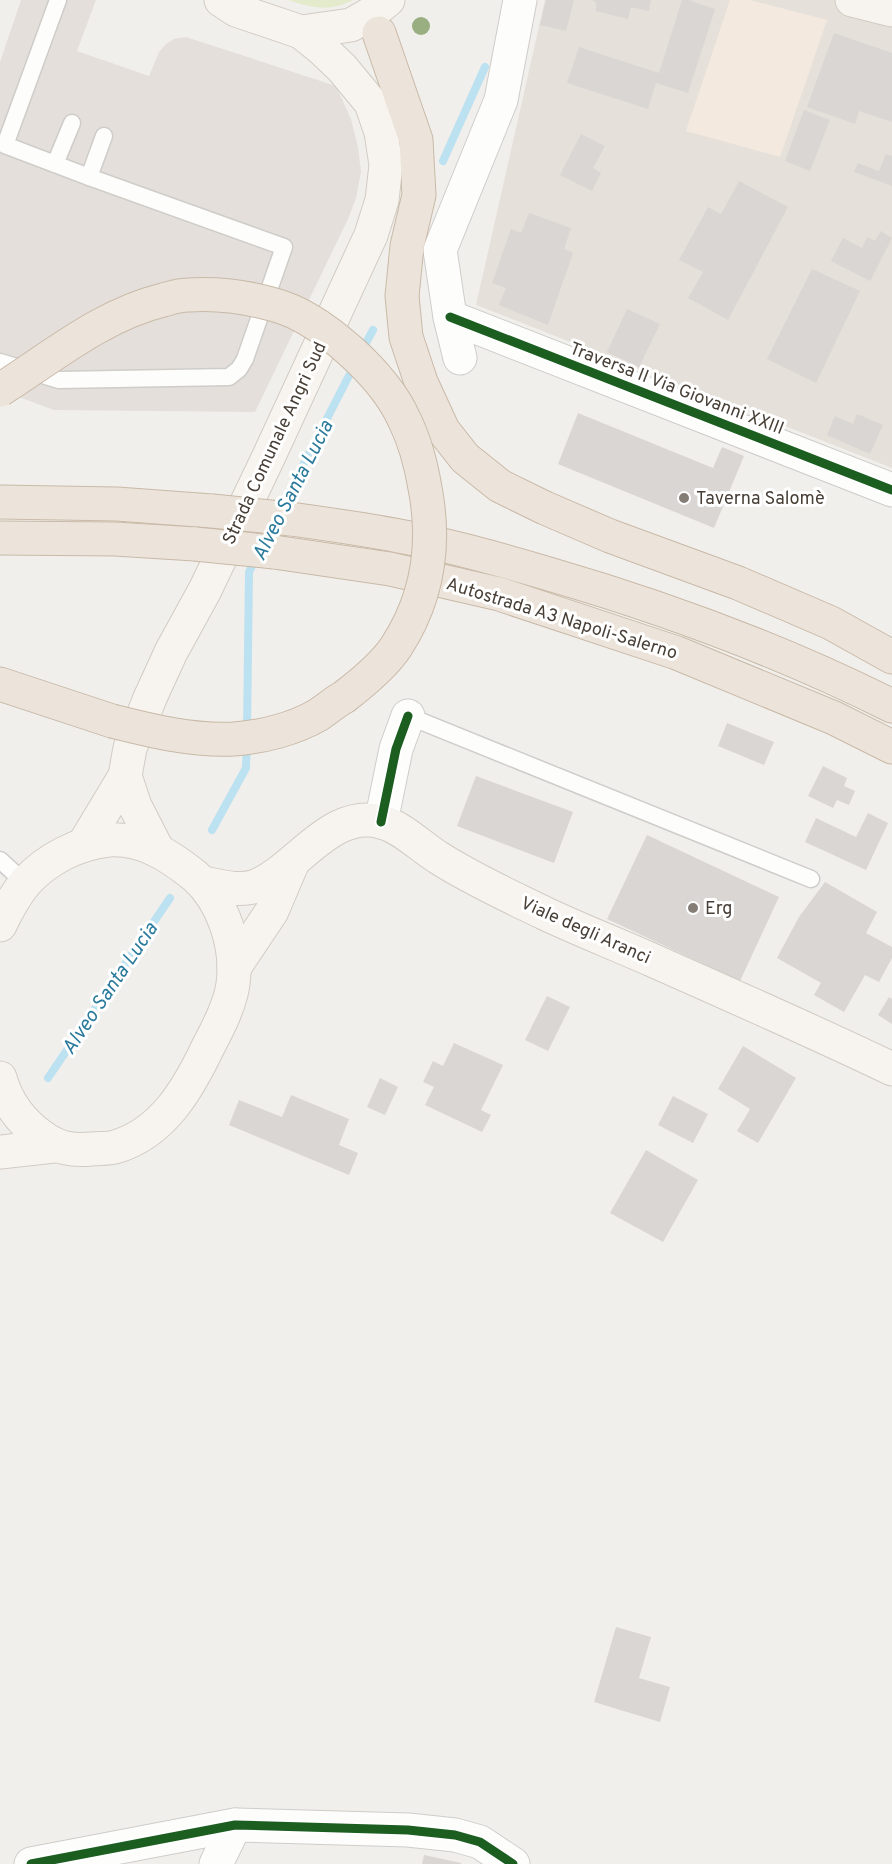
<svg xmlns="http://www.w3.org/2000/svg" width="892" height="1864" font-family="Overpass,sans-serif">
<rect width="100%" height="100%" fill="#f1efec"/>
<polygon fill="#e5e0d9" points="545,0 892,0 892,468 476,305"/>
<polygon fill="#f4e9df" points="730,0 750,0 827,20 780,157 686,131"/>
<polygon fill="#e4dfdb" points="21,0 96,0 77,51 149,76 159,52 166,44 174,39 186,37 336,86 351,119 358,147 361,172 356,198 348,219 255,412 54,410 0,390 0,62"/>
<path fill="#e3ebcc" d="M288 0H353C331 12 311 8 288 0Z"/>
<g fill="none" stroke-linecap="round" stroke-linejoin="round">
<g stroke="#bce1f0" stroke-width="8">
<polyline points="443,161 485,67"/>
<polyline points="361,352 373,330"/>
<polyline points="280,510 355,364"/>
<polyline points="247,730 249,572 257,556"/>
<polyline points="212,830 246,768 247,743"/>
<polyline points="48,1078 170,898"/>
</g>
</g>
<g fill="#d9d6d3">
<polygon points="546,0 574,0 566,31 540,25"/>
<polygon points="591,0 651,0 649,11 631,7 628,19 596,11 596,2"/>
<polygon points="682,0 688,0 715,9 688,93 656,83 648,109 567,83 579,47 659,73"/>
<polygon points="834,33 892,53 892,122 859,111 855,124 807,107"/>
<polygon points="804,110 830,120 810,171 785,161"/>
<polygon points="581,134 605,146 593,168 601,173 592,191 560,175"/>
<polygon points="886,154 892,156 892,186 854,172 858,163 879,171"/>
<polygon points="739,181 788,207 728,320 688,298 703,272 679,260 708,207 721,214"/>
<polygon points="529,213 571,228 564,249 573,253 548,325 499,305 506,288 492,283 511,229 521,233"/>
<polygon points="881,231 892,238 870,281 831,261 843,238 862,248 867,237 875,241"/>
<polygon points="812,269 860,291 816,383 767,359"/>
<polygon points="627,309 660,324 639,367 607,352"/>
<polygon points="578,413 713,468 722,447 744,456 714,528 558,464"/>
<polygon points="857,414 883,425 870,454 827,435 835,416 853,424"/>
<polygon points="727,723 774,742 764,765 718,746"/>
<polygon points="823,766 847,778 844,786 855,791 849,805 837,800 833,808 808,796"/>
<polygon points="476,776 573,812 554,863 457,826"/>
<polygon points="868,813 888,823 866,870 805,842 816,818 856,837"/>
<polygon points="647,835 779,897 740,981 607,919"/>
<polygon points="825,882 877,912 866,933 892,947 892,958 879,982 865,975 844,1012 814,995 821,983 777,958 799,917"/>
<polygon points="547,996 570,1007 548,1051 525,1040"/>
<polygon points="889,997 892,999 892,1024 878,1015"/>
<polygon points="454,1043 503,1065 481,1110 491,1115 482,1132 425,1105 434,1087 423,1082 433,1061 443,1066"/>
<polygon points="743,1046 796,1078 758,1143 737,1131 750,1109 718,1089"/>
<polygon points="380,1078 398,1087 385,1115 367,1107"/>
<polygon points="291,1095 349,1119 339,1145 358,1153 349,1175 229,1125 239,1100 282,1117"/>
<polygon points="673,1096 708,1114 693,1143 658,1125"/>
<polygon points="646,1150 698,1180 663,1242 610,1213"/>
<polygon points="616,1627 651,1637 639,1678 670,1687 660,1722 594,1702"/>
<polygon points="424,1855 461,1863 461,1864 422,1864"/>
</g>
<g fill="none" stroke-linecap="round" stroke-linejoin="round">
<defs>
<g id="lane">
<polyline points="55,164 72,123"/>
<polyline points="89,177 104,136"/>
<polyline points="0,362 59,380 229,377 239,369 245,359 284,247 89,177 5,145 58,0"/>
<polyline points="408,716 811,879"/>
<polyline points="0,860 25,883"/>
</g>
<g id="street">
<polyline points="450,317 892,490"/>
<polyline points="460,358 450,317 440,250 501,100 520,0"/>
<polyline points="381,822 396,749 408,716"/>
<polyline points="31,1864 235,1825 408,1830 455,1835 480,1842 513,1864"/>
<polyline points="216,1864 235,1825"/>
</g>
<g id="secondary">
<polyline points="221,0 236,10 301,32 351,25 372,13 388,0"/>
<polyline points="852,0 892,10"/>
<polyline points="125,776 135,806 157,849"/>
<polyline points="84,844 125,776 130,748 150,698 171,652 205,590 269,456 371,235 382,200 386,165 381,132 371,103 342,68 321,48 301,32"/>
<path d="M203 883C220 886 240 892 256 886 298 869 330 808 382 822 403 828 421 847 439 858 472 879 509 896 544 913 580 930 616 944 652 960 733 996 813 1031 892 1069"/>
<path d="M0 925C7 910 15 895 26 882 47 859 78 843 109 840 143 838 170 856 195 876 223 901 238 946 233 984 230 1005 218 1028 208 1047 188 1089 163 1133 115 1147 108 1149 99 1148 92 1149 72 1151 57 1148 41 1136 20 1121 7 1103 0 1078"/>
<polyline points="234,968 272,911 292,864"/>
<polyline points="0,1152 54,1146"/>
</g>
<g id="highway">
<polyline points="379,33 416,140 419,195 407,246 402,296 406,337 421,382 443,430 465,458 500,486 545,508 610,536 738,583 831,623 892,657"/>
<polyline points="0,502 117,504 212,511"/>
<path d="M291 519C327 524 363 529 399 536 449 545 499 559 549 574 666 608 782 651 892 706"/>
<polyline points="0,538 115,539 195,544"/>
<polyline points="274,552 390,569 499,594 677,653 834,718 892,747"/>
<polyline points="0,684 112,721"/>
</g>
</defs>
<use href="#lane" stroke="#cfcdc9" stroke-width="19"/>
<use href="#street" stroke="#cfcdc9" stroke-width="35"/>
<use href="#secondary" stroke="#d1cbc3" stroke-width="35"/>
<use href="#highway" stroke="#c9b9a7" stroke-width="35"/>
<use href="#lane" stroke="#fdfdfc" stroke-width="16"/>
<use href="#street" stroke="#fdfdfc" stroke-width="33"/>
<use href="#secondary" stroke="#f7f4ef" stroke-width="33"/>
<use href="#highway" stroke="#ece4da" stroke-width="33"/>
<defs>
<g id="highway-bridge">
<path d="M0 390C52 357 102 315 163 300 171 298 179 295 188 295 217 293 247 297 275 305 322 318 384 375 404 419 415 441 421 464 425 488 436 545 428 598 396 647 384 665 361 684 344 697 335 702 327 709 318 715 294 729 262 737 234 739 192 741 152 731 112 721"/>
<polyline points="212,511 291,519"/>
<polyline points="195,544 274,552"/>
</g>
</defs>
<use href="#highway-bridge" stroke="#c9b9a7" stroke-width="35" stroke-linecap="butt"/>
<use href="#highway-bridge" stroke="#ece4da" stroke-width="33"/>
<defs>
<g id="cycleway">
<polyline points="450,317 892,490"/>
<polyline points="381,822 396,749 408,716"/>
<polyline points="31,1864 235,1825 408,1830 455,1835 480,1842 513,1864"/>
</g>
</defs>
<use href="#cycleway" stroke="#fff" stroke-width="13"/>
<use href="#cycleway" stroke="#1b5e20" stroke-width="9"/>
</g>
<circle fill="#9aaf81" cx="421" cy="26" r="9"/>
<g fill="#837d76" stroke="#fff" stroke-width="2">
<circle cx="684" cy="498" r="6"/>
<circle cx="693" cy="908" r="6"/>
</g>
<g text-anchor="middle" stroke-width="6" stroke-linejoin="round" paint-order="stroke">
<g font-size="18" fill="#483f37" stroke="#fff">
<text transform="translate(677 388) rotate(21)" y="6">Traversa II Via Giovanni XXIII</text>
<text transform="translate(274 443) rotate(-65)" y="6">Strada Comunale Angri Sud</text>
<text transform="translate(562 618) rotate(17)" y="6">Autostrada A3 Napoli-Salerno</text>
<text transform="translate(586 930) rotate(24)" y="6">Viale degli Aranci</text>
</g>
<g font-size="18" fill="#483f37" stroke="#fff" text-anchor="start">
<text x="696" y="504">Taverna Salomè</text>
<text x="705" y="914">Erg</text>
</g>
<g font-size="20" font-style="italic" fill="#2a7a9c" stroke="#fff">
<text transform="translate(292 490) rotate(-63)" y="7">Alveo Santa Lucia</text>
<text transform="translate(109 988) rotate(-56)" y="7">Alveo Santa Lucia</text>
</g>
</g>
</svg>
